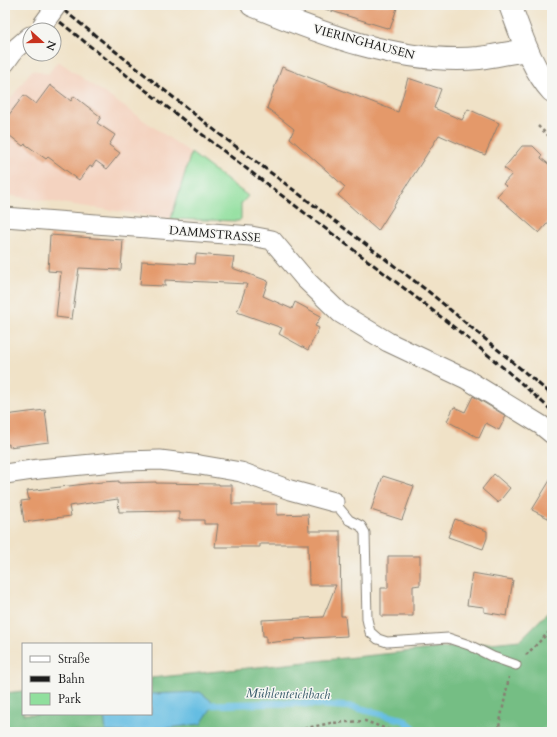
<svg xmlns="http://www.w3.org/2000/svg" width="557" height="737" font-family="Cardo,serif">
<rect width="100%" height="100%" fill="#f6f6f2"/>
<filter id="ink" filterUnits="userSpaceOnUse"><feTurbulence type="fractalNoise" baseFrequency=".025" numOctaves="2"/><feDisplacementMap in="SourceGraphic" scale="8" xChannelSelector="R" yChannelSelector="G"/><feConvolveMatrix kernelMatrix="1 2 1 2 8 2 1 2 1" color-interpolation-filters="sRGB"/></filter>
<filter id="wash" filterUnits="userSpaceOnUse"><feTurbulence type="fractalNoise" baseFrequency=".012" numOctaves="4" result="noise"/><feDisplacementMap in="SourceGraphic" scale="16" xChannelSelector="R" yChannelSelector="G"/><feGaussianBlur stdDeviation="0.9" result="paint"/><feColorMatrix in="noise" values="0 0 0 0 0 0 0 0 0 0 0 0 0 0 0 0 0 1.4 0 .05"/><feComposite in="paint" operator="in"/></filter>
<g filter="url(#wash)">
<rect width="100%" height="100%" fill="#f0e2c7"/>
<polygon fill="#f4d3c0" points="58,61 191,153 171,219 5,195 7,181 5,181 5,106 32,70 48,74"/>
<polygon fill="#90df9d" stroke="#567e5c" points="191,153 248,196 241,204 241,219 239,221 171,219"/>
<polygon fill="#74be84" stroke="#486d50" points="552,608 552,732 5,732 5,693 23,691 23,714 151,714 151,678 520,640"/>
<polygon fill="#65bde2" stroke="#406c7f" points="200,692 214,703 214,704 201,724 136,732 106,732 104,714 151,714 151,694"/>
<g fill="none" stroke-linecap="round" stroke-linejoin="round">
<polyline stroke="#65bde2" stroke-width="7" points="206,705 290,703 354,707 404,720 418,732"/>
</g>
<g id="blocks">
<g fill="#e4996b">
<polygon points="326,5 398,5 390,29 325,9"/>
<polygon points="282,67 398,112 408,78 441,89 434,108 462,120 468,109 499,123 485,155 439,135 378,231 338,195 345,187 290,138 294,129 267,108"/>
<polygon points="50,85 71,101 74,96 101,117 97,123 115,135 109,145 120,153 107,169 96,161 92,167 90,166 79,180 48,157 46,159 25,144 23,146 5,132 5,120 24,95 36,104"/>
<polygon points="522,146 533,146 542,155 541,158 552,167 552,218 539,233 497,196 506,186 503,184 512,174 504,168"/>
<polygon points="50,235 123,240 121,270 79,268 72,319 56,317 61,272 48,271"/>
<polygon points="196,254 234,257 232,268 268,281 263,296 292,309 295,302 321,316 315,326 319,328 308,350 279,334 282,328 237,312 247,284 165,280 165,286 140,285 142,261 195,264"/>
<polygon points="473,396 506,416 499,430 486,423 479,438 447,421 454,407 465,412"/>
<polygon points="45,410 49,442 9,447 9,444 5,445 5,415"/>
<polygon points="494,474 510,488 498,503 482,489"/>
<polygon points="383,476 414,486 402,520 371,510"/>
<polygon points="552,477 552,520 532,510"/>
<polygon points="119,481 119,483 156,482 156,483 219,484 219,485 232,485 232,504 277,504 277,515 308,514 309,531 340,531 341,616 345,616 347,636 295,639 295,640 266,643 266,636 263,636 262,620 323,617 336,585 309,585 308,544 260,544 260,547 215,547 218,524 204,524 204,520 179,520 179,511 119,512 118,499 69,506 71,516 24,522 21,501 29,500 27,491 102,482"/>
<polygon points="455,519 487,531 487,538 483,549 448,537"/>
<polygon points="388,556 420,556 420,585 413,586 413,616 381,616 381,588 388,588"/>
<polygon points="472,573 513,580 507,616 484,612 484,607 467,605"/>
</g>
</g>
</g>
<g filter="url(#ink)">
<use href="#blocks" fill-opacity="0" stroke="#867f72" stroke-width="1"/>
<g fill="none" stroke-linecap="round" stroke-linejoin="round">
<defs>
<polyline id="service" points="334,502 349,520 361,526 365,533 367,619 370,632 378,639 387,642 448,638 469,645 493,657 516,665"/>
<g id="minor">
<polyline points="5,63 15,49 30,36"/>
<polyline points="5,217 251,236 272,240 305,279 340,313 388,342 466,379 541,425 552,434"/>
<polyline points="5,474 39,469 125,461 160,460 200,465 241,472 290,490 334,502"/>
</g>
<path id="secondary" d="M252 5C322 34 402 65 479 58 495 56 511 52 527 50"/>
<path id="primary" d="M510 5C521 34 531 68 552 91"/>
</defs>
<use href="#service" stroke="#867f72" stroke-width="11"/>
<use href="#minor" stroke="#867f72" stroke-width="21"/>
<use href="#secondary" stroke="#867f72" stroke-width="24"/>
<use href="#primary" stroke="#867f72" stroke-width="24"/>
<g stroke="#867f72" stroke-width="2.5" stroke-dasharray="3 3" stroke-linecap="butt">
<polyline points="538,126 552,139"/>
<polyline points="526,655 552,629"/>
<polyline points="287,732 331,723 365,721 395,732"/>
<polyline points="498,732 509,677"/>
</g>
<use href="#service" stroke="#fff" stroke-width="9"/>
<use href="#minor" stroke="#fff" stroke-width="19"/>
<use href="#secondary" stroke="#fff" stroke-width="22"/>
<use href="#primary" stroke="#fff" stroke-width="22"/>
<g stroke="#1c1c1c" stroke-width="3" stroke-dasharray="6 3" stroke-linecap="butt">
<path d="M39 5C123 73 207 139 293 204 381 271 471 336 552 411"/>
<polyline points="57,5 222,136 429,292 552,395"/>
</g>
<defs>
<polyline id="minor-bridge" points="41,27 57,5"/>
</defs>
<use href="#minor-bridge" stroke="#867f72" stroke-width="21" stroke-linecap="butt"/>
<use href="#minor-bridge" stroke="#fff" stroke-width="19"/>
</g>
</g>
<g text-anchor="middle" stroke-width="3" stroke-linejoin="round" paint-order="stroke">
<g font-size="12" fill="#1c1c1c" stroke="#f6f6f2">
<text transform="translate(364 42) rotate(15)" y="4">VIERINGHAUSEN</text>
<text transform="translate(215 234) rotate(5)" y="4">DAMMSTRASSE</text>
</g>
<g font-size="13" font-style="italic" fill="#395c6b" stroke="#f6f6f2">
<text transform="translate(288 693) rotate(1)" y="5">Mühlenteichbach</text>
</g>
</g>
<rect width="557" height="737" fill="none" stroke="#f6f6f2" stroke-width="20"/>
<rect x="22" y="643" width="130" height="72" fill="#f6f6f2" stroke="#9f9f9c"/>
<rect x="30" y="656" width="20" height="6" fill="#ffffff" stroke="#9f9f9c"/>
<text x="58" y="663" font-size="12" fill="#1c1c1c">Straße</text>
<rect x="30" y="676" width="20" height="6" fill="#1c1c1c" stroke="#9f9f9c"/>
<text x="58" y="683" font-size="12" fill="#1c1c1c">Bahn</text>
<rect x="30" y="693" width="20" height="12" fill="#90df9d" stroke="#9f9f9c"/>
<text x="58" y="703" font-size="12" fill="#1c1c1c">Park</text>
<g transform="translate(42 42) rotate(111)"><circle r="19" fill="#f6f6f2" stroke="#9f9f9c"/>
<path d="M0-3L7 15L0 10L-7 15Z" fill="#c8321e"/>
<text y="-6" font-size="11" font-weight="bold" text-anchor="middle" fill="#1c1c1c">N</text>
</g>
</svg>
